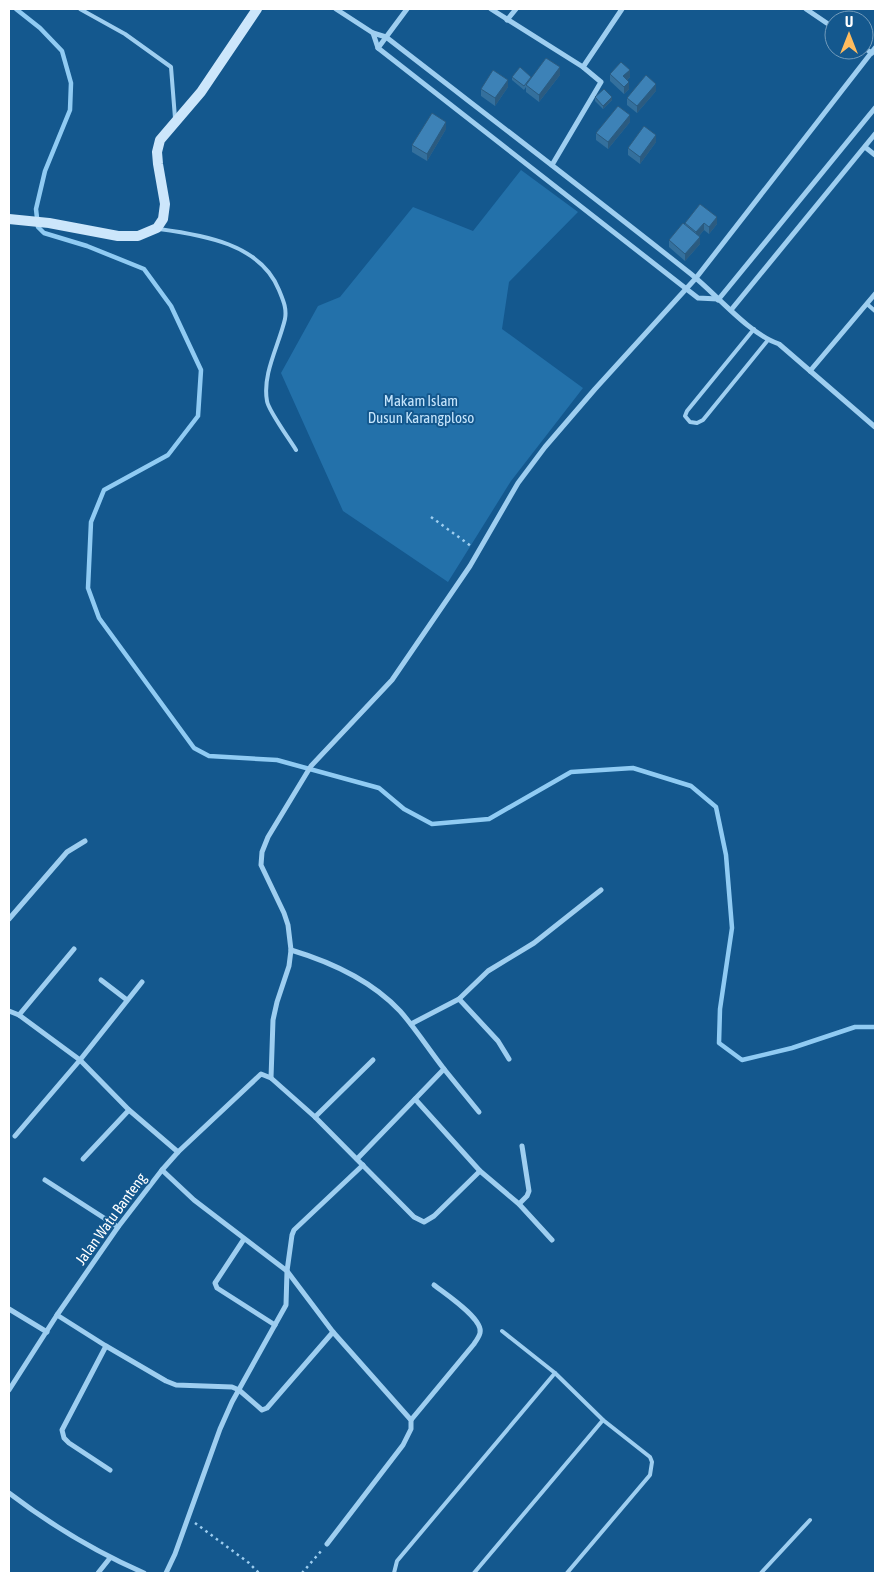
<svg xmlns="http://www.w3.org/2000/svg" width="884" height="1582" font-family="'Asap Condensed',sans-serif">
<rect width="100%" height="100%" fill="#14588e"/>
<polygon fill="#2371aa" points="521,170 578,212 509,282 502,329 583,388 511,481 448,582 343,511 281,373 318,306 340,297 413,207 473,231"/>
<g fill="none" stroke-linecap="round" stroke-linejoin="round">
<polyline stroke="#90cbf3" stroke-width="4.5" points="16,9 40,28 62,51 71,83 70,110 45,171 36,209 38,227 44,233 87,246 144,269 171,306 201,370 198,416 168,455 104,490 91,522 88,588 99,618 194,748 209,756 277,760 379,788 404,809 432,824 489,819 571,772 633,768 691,786 716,807 726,855 732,928 720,1009 719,1043 742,1060 792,1048 855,1027 875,1027"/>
<g stroke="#9ecef0" stroke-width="2.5" stroke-dasharray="2.5 4" stroke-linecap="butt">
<polyline points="431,517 471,546"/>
<polyline points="195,1523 249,1563 259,1573"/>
<polyline points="302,1573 322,1550"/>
</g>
<g stroke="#9ecef0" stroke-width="4">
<polyline points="80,9 125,34 171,67 175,118"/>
<path d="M159 229C203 235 261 244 279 290 283 300 287 308 285 319 279 345 262 374 267 401 268 410 290 440 296 450"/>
<polyline points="867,304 875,311"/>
<polyline points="754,329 687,411 685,416 690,422 697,423 703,420 768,340"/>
<polyline points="502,1331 555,1373 603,1420 650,1457 652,1462 650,1475 567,1573"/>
<polyline points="394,1573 397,1561 555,1373"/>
<polyline points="474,1573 603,1420"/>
<polyline points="761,1573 810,1520"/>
</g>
<g stroke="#9ecef0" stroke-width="5">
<path d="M336 9 373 33 386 37C488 116 590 194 691 274 716 294 749 334 779 344L875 427"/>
<polyline points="491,9 583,67 601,82 552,165"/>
<polyline points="806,9 834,28"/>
<polyline points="507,20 516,9"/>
<polyline points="373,33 378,48 698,298 718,299"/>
<polyline points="378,48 407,9"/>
<polyline points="864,48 872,53"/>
<polyline points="583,67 622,9"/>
<polyline points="865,147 875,155"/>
<polyline points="718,300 875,108"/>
<polyline points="731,310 875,134"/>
<polyline points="810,371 875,294"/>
<polyline points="9,919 67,852 85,841"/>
<path d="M291 950C331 962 371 980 400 1011 416 1029 429 1050 444 1069L357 1159"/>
<polyline points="101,980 127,1000"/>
<polyline points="459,999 498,1041 509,1059"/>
<polyline points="9,1011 19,1015 80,1060 129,1110 178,1152"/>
<polyline points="19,1015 74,949"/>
<polyline points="411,1024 459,999 488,971 534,943 601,890"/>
<polyline points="444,1069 479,1112"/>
<polyline points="271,1078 315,1117 414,1217 424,1222 434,1216 480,1171"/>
<polyline points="415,1099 480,1171 519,1204 552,1240"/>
<polyline points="315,1117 373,1060"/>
<polyline points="15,1136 80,1060 142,982"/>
<polyline points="83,1159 129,1110"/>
<polyline points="162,1170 194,1200 287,1271 333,1332 411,1420 411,1429 403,1445 327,1544"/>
<polyline points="45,1180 118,1227"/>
<polyline points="519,1204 527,1196 529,1191 522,1146"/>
<polyline points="244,1239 215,1283 217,1288 275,1325"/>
<polyline points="9,1309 47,1332"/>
<polyline points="57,1315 106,1346 166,1381 176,1385 232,1387 239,1390 262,1410 267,1408 333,1332"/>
<polyline points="106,1346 62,1430 64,1438 69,1443 110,1470"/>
<polyline points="9,1390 57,1315 118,1227 162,1170 178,1152 261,1074 271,1078 273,1020 277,1002 289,966 291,950 288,925 284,913 261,865 262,852 268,837 311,766 392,680 470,566 518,483 545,447 595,389 696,278 875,48"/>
<path d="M411 1420 474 1344C476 1341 479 1337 480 1333 484 1319 444 1293 434 1285"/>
<path d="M9 1493C51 1525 96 1552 144 1573"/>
<polyline points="98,1573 110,1558"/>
<polyline points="166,1573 175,1554 220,1429 232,1402 286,1305 287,1271 292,1235 294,1230 363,1165"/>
</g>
<polyline stroke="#cce6fb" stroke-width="10" points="9,219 49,223 118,236 138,236 157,228 163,219 165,204 158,164 157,152 160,140 201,92 257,9"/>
</g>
<g fill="#34709d">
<polygon points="610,74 630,77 627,80 629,89 624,94 610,81"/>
<polygon points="560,75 539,102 526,92 526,87 524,90 512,80 512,77 531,77"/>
<polygon points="508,87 495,106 481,96 481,89"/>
<polygon points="656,91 637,113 627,105 627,98"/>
<polygon points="595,97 612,100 603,109 595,101"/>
<polygon points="630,122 608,149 596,140 596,133"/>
<polygon points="446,129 427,161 412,152 412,145"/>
<polygon points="656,142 640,164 628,155 628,148"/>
<polygon points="717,217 717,224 709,234 704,230 699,236 700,244 685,261 669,247 669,240 685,224 685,223"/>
</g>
<g fill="#2b5b80">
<polygon points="560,67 560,75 539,102 539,95"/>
<polygon points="630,70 630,77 623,84 623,76"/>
<polygon points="508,80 508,87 495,106 495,98"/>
<polygon points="629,82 629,89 624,94 624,87"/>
<polygon points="656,84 656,91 637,113 637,106"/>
<polygon points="612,97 612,100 603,109 603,106"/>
<polygon points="630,115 630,122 608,149 608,142"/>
<polygon points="446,122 446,129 427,161 427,154"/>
<polygon points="656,135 656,142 640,164 640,157"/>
<polygon points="717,217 717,224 709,234 709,227"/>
<polygon points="704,223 704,230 696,239 696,232"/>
<polygon points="700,237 700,244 685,261 685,254"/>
</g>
<g fill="#3d82b7" stroke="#2b5b80">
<polygon points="546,58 560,67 539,95 526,85"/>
<polygon points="621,62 630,70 623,76 629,82 624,87 610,74"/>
<polygon points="520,67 531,77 524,86 512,77"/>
<polygon points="493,70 508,80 495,98 481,89"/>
<polygon points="646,75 656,84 637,106 627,98"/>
<polygon points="604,89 612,97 603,106 595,97"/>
<polygon points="618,106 630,115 608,142 596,133"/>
<polygon points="432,113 446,122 427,154 412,145"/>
<polygon points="644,126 656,135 640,157 628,148"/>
<polygon points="700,204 717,217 709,227 704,223 696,232 685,223"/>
<polygon points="683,223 700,237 685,254 669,240"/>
</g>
<g text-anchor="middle" stroke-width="4" stroke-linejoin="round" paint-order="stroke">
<g font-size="15" fill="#c5e5fc" stroke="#14588e">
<text x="421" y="406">Makam Islam<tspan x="421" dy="17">Dusun Karangploso</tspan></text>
</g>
<g font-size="15" fill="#fff" stroke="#14588e">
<text transform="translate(111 1219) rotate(-54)" y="5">Jalan Watu Banteng</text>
</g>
</g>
<rect width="884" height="1582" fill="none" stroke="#ffffff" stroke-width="20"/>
<g transform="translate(849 35)"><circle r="24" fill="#14588e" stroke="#729bbb"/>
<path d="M0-4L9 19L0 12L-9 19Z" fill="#ffbc5e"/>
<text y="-8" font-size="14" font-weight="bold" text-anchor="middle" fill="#ffffff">U</text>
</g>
</svg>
